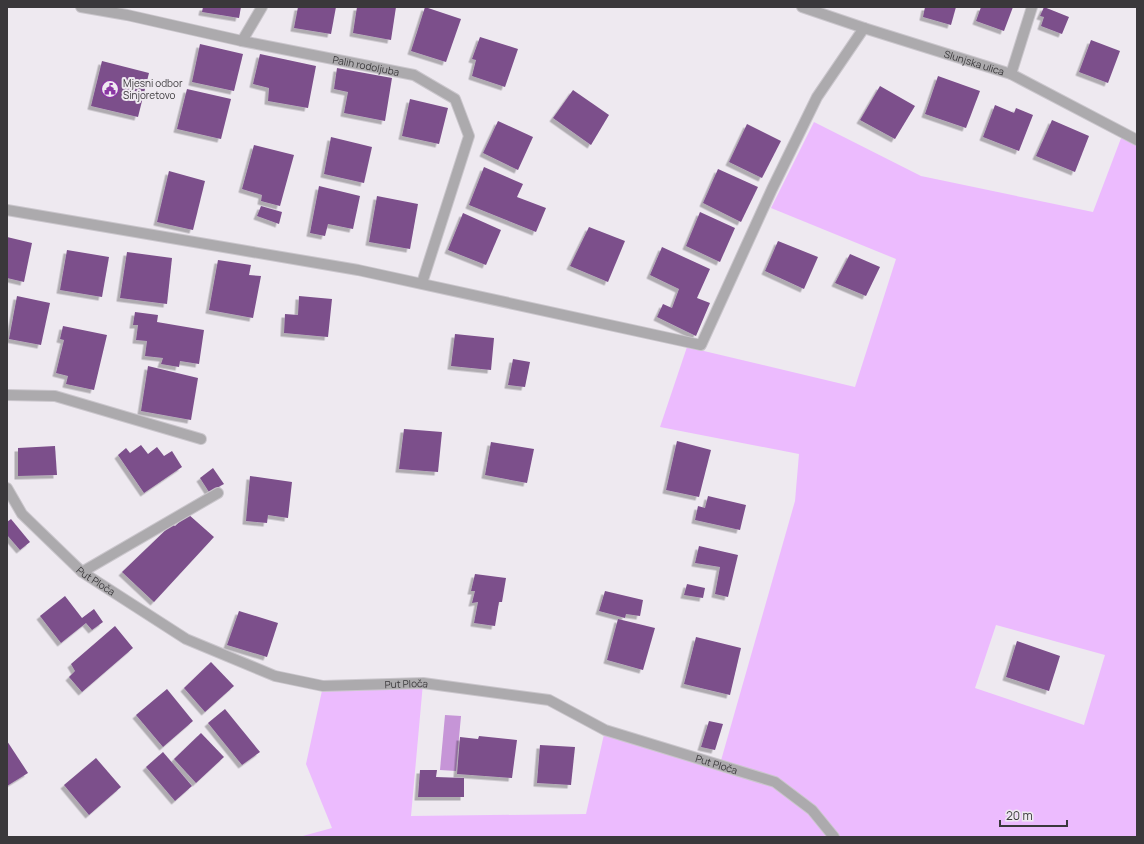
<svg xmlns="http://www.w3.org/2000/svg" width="1144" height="844" font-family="Manrope,sans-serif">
<defs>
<filter id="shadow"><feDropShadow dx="-3.5" dy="3.5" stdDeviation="0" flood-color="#0004"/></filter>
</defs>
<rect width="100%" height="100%" fill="#eee9f0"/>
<path fill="#ecbbfe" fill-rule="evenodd" d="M814 122 921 176 1093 212 1123 133 1137 140V837H299L332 828 306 764 323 686 423 683 411 816 586 814 605 730 720 764 795 501 799 454 660 427 687 347 855 387 896 259 771 208ZM996 625 1105 655 1084 725 975 688Z"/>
<polygon fill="#c695d7" points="445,715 461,716 456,771 440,770"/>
<g fill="#7c4f8b" filter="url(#shadow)">
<polygon points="203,7 241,7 239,18 202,12"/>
<polygon points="298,7 336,7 331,34 294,28"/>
<polygon points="357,7 396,7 391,40 353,33"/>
<polygon points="425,7 461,19 446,62 411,51"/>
<polygon points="925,7 956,7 951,25 923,17"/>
<polygon points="981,7 1013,7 1004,31 976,21"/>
<polygon points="1044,7 1069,17 1062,34 1041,26 1044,17 1040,16"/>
<polygon points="480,37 518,49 505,87 472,76 476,60 472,59"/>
<polygon points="1091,40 1120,51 1108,83 1079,72"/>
<polygon points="200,44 243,54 234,91 192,82"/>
<polygon points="260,54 316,66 308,108 268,101 269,88 253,84"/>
<polygon points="102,61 149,73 138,117 91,106"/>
<polygon points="337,68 392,78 385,121 344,113 348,92 334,89"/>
<polygon points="938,76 980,91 966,128 925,114"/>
<polygon points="880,86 915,106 895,139 860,120"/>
<polygon points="187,89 231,99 221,139 177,129"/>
<polygon points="573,90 609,115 591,145 553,118"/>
<polygon points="410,99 448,108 439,144 402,136"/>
<polygon points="995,105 1014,113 1016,108 1033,115 1019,151 983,137"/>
<polygon points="1052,120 1089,136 1075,172 1036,156"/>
<polygon points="498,121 533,137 518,170 483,153"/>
<polygon points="747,124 781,141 762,178 729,162"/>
<polygon points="331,137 372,147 364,183 324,174"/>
<polygon points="254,145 294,155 280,206 261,201 262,195 242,189"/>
<polygon points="484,167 523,184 517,197 546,208 536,232 469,205"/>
<polygon points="718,169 758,187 741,222 703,203"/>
<polygon points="169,171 205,181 193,230 157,222"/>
<polygon points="319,186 360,196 353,229 328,224 325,236 310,233"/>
<polygon points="377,196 418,204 410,249 369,242"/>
<polygon points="261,206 282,212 279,224 257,216"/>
<polygon points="700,212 735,228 720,262 686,246"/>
<polygon points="463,213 501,230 486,265 448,250"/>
<polygon points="589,227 625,241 608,282 570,266"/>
<polygon points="7,237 32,243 24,282 7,278"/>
<polygon points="778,241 818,257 804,289 765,271"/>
<polygon points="662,247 710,269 697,298 710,303 696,336 657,317 663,304 672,308 679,289 650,275"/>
<polygon points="67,250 109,257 102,297 60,290"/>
<polygon points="127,252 172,258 167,304 120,298"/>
<polygon points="850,254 880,267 866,296 835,283"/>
<polygon points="218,260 251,265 249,275 261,276 253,318 209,310"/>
<polygon points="17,296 50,303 41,345 9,339"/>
<polygon points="299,296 332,299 328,337 284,333 285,314 298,315"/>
<polygon points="135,312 158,315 157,322 204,330 199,364 180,361 179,367 161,364 163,358 145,356 147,341 136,340 138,325 133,325"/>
<polygon points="63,326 107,335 94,390 66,384 68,376 56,373 64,340 60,339"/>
<polygon points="455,334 494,338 491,370 451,366"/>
<polygon points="513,359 530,362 525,387 508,385"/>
<polygon points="148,366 198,378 191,420 141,411"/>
<polygon points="404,429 442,432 438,472 399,469"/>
<polygon points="677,441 711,450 699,497 666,490"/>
<polygon points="491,442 534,449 527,483 485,475"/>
<polygon points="141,445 148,454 157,447 164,456 172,451 182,467 144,493 118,455 126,448 130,453"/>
<polygon points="55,446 57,475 18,476 18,448"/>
<polygon points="213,468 224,484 209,492 200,478"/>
<polygon points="250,476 292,482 288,518 268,515 267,523 246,521"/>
<polygon points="708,496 746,505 740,530 695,520 698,506 705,508"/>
<polygon points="188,514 214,537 154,602 122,572 172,524 175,526"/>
<polygon points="11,519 30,542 20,550 7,535 7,522"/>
<polygon points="699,546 738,555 728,597 715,594 720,567 695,563"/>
<polygon points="475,574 506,578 502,602 499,602 495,626 474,623 478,602 472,603 475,591 471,591"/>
<polygon points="687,584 705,588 703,598 684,595"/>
<polygon points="605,591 643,600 640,616 626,614 625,618 599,611"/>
<polygon points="65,596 82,618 94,609 103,622 92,630 86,623 61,643 40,616"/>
<polygon points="239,611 278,623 267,657 227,645"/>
<polygon points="618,619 655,628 643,670 607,660"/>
<polygon points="115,626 133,648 82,692 69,677 75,671 71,664"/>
<polygon points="696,637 741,648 730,695 684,684"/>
<polygon points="1017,641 1060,656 1049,691 1006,677"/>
<polygon points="211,662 234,686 205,712 184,688"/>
<polygon points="167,689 193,721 163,747 136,715"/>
<polygon points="225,709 260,752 242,765 208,723"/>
<polygon points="709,721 723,724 715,750 701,747"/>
<polygon points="201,733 224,757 196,783 174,759"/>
<polygon points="479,736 517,740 512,778 457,774 460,737 478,739"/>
<polygon points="7,741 28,773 7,786"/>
<polygon points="540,745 575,747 571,785 537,783"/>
<polygon points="163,752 192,786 175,801 146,767"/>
<polygon points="96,758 121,787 89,815 64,785"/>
<polygon points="420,770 437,770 436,777 464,778 464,797 418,797"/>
</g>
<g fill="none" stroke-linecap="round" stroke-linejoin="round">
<defs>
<g id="minor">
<path id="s1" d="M81 7 127 15 242 41 414 75 455 99 469 136 422 283"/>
<path id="s2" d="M802 7 864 28 1011 74 1137 140"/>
<polyline points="242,41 262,7"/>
<polyline points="1011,74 1032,7"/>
<polyline points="7,210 358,270 701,345 772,189 817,97 864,28"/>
<polyline points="7,395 55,396 201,439"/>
<path id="s3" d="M7 488 22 514 82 572 186 639 275 676 323 686 423 683 549 700 605 730 775 782 812 810 834 837"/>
<polyline points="82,572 218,493"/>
</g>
</defs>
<use href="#minor" stroke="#cac6cc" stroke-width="12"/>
<use href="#minor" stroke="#acaaad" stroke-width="10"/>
</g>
<defs>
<symbol id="civic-ring" viewBox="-11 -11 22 22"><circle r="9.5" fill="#eee9f0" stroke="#8a36a4" stroke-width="1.5"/><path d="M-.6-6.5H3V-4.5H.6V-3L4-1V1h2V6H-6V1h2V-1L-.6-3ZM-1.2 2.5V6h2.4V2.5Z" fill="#8a36a4"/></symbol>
</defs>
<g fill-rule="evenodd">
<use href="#civic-ring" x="100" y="79" width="20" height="20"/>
</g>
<g text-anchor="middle" stroke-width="4" stroke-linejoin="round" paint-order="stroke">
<g font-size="10" fill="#3a383b" stroke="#eee9f0">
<text dy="4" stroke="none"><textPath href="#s2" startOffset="181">Slunjska ulica</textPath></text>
<text dy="4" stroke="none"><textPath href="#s1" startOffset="291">Palih rodoljuba</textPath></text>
<text dy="4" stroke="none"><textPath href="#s3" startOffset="130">Put Ploča</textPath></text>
<text dy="4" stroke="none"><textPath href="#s3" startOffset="466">Put Ploča</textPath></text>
<text dy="4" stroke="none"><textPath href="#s3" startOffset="790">Put Ploča</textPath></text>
</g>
<g font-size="10" fill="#3a383b" stroke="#eee9f0" text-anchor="start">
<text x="123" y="87">Mjesni odbor<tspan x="123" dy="12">Sinjoretovo</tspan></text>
</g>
</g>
<rect width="1144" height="844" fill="none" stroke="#3a383b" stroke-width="16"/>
<path d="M1000 820v6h67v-6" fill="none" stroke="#3a383b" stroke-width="2"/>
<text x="1006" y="820" font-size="12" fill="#3a383b" stroke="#eee9f0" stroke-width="3" paint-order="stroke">20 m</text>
</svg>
